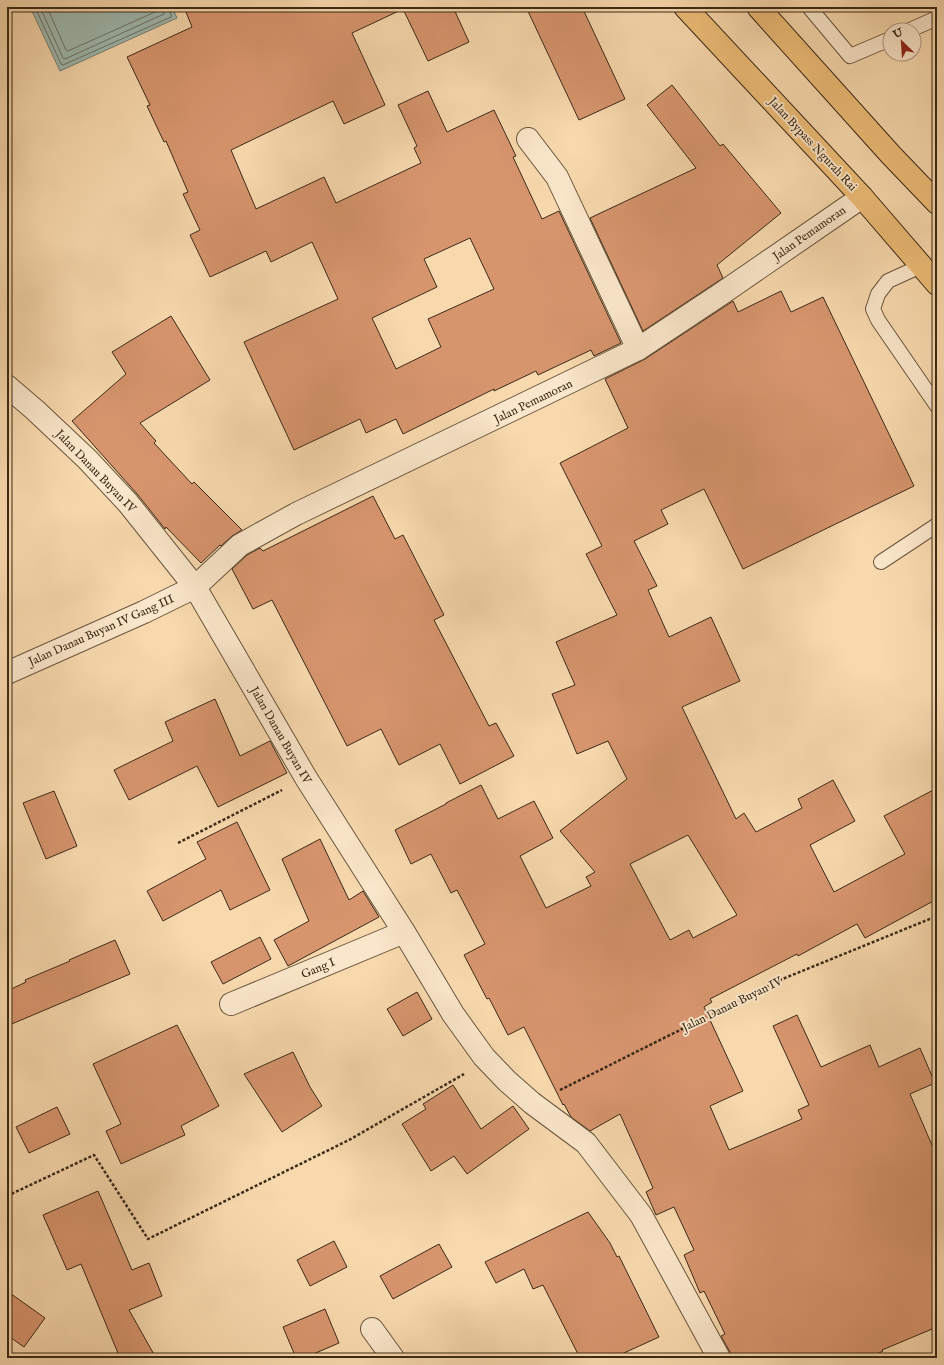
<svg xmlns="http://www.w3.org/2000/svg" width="944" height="1365" font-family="'IM FELL English',serif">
<rect width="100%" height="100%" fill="#f8d9ae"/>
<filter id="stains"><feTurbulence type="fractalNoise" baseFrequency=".005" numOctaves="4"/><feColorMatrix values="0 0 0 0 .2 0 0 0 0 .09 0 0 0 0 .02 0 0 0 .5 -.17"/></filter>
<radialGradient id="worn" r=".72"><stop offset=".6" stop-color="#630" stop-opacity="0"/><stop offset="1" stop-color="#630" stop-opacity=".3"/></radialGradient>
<polygon fill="#9eb9b0" stroke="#768073" points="30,7 172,7 177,18 60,71"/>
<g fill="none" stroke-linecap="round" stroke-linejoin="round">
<g stroke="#6c7264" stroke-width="1">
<polyline points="35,7 61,64 63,65 171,17 171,15 169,7"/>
<polyline points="40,7 63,58 65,59 164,14 164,7"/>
<polyline points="47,7 66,50 68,51 157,11 158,7"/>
</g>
</g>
<g fill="#d7956e" stroke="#3b2a17" fill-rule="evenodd">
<path d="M184 7H453L469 42 428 61 403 9 352 33 385 105 344 124 333 101 231 150 256 209 324 177 336 203 421 163 414 148 417 146 398 105 428 91 447 132 494 110 516 156 513 157 542 219 559 211 621 343 594 356 591 350 538 375 536 371 494 391V389L403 434 396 419 366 433 360 419 294 450 244 342 338 299 312 242 271 262 266 251 210 277 190 235 200 230 183 194 188 192 166 141 164 142 147 106 150 105 127 57 192 27ZM470 238 494 289 428 319 441 347 396 369 372 318 437 287 424 259Z"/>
<polygon points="526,7 582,7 625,99 579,120"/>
<polygon points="672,85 720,146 723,144 781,213 717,265 723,278 643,331 590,218 696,168 647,105"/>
<path d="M781 291 791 312 823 297 914 486 743 569 704 489 661 510 668 524 634 541 657 586 648 590 669 637 711 617 740 681 682 707 736 819 744 813 756 832 802 808 798 799 833 780 855 821 810 845 834 892 905 854 884 816 937 788V899L865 938 857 924 798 956 797 954 710 999 712 1002 704 1007 743 1091 710 1106 729 1150 802 1119 798 1110 809 1105 773 1026 797 1015 821 1067 870 1045 879 1067 920 1048 935 1083 910 1094 937 1157V1327L882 1350 883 1351 869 1358H731L730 1352 721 1336 725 1334 704 1291 700 1293 684 1255 694 1250 674 1207 656 1215 646 1192 653 1188 620 1114 590 1131 571 1117 564 1104 563 1105 524 1027 508 1035 489 998 487 999 464 955 485 944 457 890 451 893 431 854 411 864 395 830 446 804V803L481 785 498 819 534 801 553 838 520 856 546 908 591 886 586 877 595 872 560 831 627 779 608 741 577 754 552 694 575 685 556 642 617 615 586 554 602 546 560 463 628 428 605 379 645 359 733 301 738 312ZM688 835 737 915 693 938 689 930 670 940 630 864Z"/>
<polygon points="171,316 210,380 140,423 156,441 154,443 192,484 194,482 242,530 232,536 221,546 220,545 201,563 166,527 165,529 138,495 72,421 126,374 112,352"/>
<polygon points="373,496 395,539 403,535 444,615 434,620 489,726 496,723 514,756 460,784 440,744 399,765 381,729 347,746 272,600 253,609 232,569 247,555 260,548 263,551"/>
<polygon points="215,699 240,756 270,741 287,773 218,807 197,766 129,800 114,770 173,741 165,722"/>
<polygon points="54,791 77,846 46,859 23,803"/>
<polygon points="237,822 270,890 230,910 221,890 163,921 147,891 206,859 197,842"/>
<polygon points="320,839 349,900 363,891 379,917 288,966 274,940 309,921 282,859"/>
<polygon points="260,937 271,959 223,984 211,962"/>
<polygon points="115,940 130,974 7,1026 7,991 26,982 25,980 70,961 69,960"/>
<polygon points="417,992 432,1019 403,1036 387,1009"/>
<polygon points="177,1025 219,1106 181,1126 185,1135 121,1164 106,1131 121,1124 93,1064"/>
<polygon points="293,1052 310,1087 322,1106 282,1132 244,1074"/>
<polygon points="453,1085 481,1129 513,1106 529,1129 467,1174 454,1156 431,1171 402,1124 426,1109 423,1104"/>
<polygon points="57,1107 70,1134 29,1153 16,1127"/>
<polygon points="98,1191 132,1270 149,1263 162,1296 129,1310 156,1358 120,1358 81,1264 67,1270 43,1215"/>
<polygon points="588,1212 610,1243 617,1257 619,1256 659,1337 613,1358 580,1358 543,1285 533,1289 524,1269 496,1283 485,1262"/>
<polygon points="334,1241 347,1267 310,1286 297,1260"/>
<polygon points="439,1244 452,1267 393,1299 380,1276"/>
<polygon points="7,1291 45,1318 24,1347 7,1335"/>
<polygon points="325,1309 339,1343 304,1358 296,1358 283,1327"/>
</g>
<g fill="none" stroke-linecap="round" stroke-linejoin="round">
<defs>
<g id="service">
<polyline points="809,7 850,56 890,39"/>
<polyline points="910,30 937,18"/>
<polyline points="921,266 888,281 878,294 873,309 878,320 937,406"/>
<polyline points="881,562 937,525"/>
</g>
<g id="minor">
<polyline points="528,139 557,177 638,349"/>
<polyline points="7,386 35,410 87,459 128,503 195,587 306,778 404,932 453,1014 484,1057 507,1081 532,1103 586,1143 641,1215 719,1358"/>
<polyline points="7,673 144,612 195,587 240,545 296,514 638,349 721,294 862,197"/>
<polyline points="231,1004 404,932"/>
<polyline points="372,1329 393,1358"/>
</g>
<g id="trunk">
<polyline points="685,7 862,197 937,284"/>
<polyline points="758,7 891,155 937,203"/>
</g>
</defs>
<use href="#service" stroke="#6a563d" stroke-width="16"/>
<use href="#minor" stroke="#6a563d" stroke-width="24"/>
<use href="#trunk" stroke="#3b2a17" stroke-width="24"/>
<g stroke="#3b2a17" stroke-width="2.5" stroke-dasharray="3 2" stroke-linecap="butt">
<polyline points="178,843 282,790"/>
<polyline points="560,1090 780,980 937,916"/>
<polyline points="7,1196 94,1155 148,1239 349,1140 464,1074"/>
</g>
<use href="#service" stroke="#fae6ca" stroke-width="14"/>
<use href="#minor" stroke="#fae6ca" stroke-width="22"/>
<use href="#trunk" stroke="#ecbc77" stroke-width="22"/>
</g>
<g text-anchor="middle" stroke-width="3.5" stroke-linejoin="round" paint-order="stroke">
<g font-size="12" fill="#3b2a17" stroke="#fae6ca">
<text transform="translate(813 144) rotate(47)" y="4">Jalan Bypass Ngurah Rai</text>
<text transform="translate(809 233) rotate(-35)" y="4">Jalan Pemamoran</text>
<text transform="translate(533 401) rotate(-26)" y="4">Jalan Pemamoran</text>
<text transform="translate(96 471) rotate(46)" y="4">Jalan Danau Buyan IV</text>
<text transform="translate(101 630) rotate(-24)" y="4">Jalan Danau Buyan IV Gang III</text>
<text transform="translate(281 735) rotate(60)" y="4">Jalan Danau Buyan IV</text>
<text transform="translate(318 968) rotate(-23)" y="4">Gang I</text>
<text transform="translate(732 1004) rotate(-26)" y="4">Jalan Danau Buyan IV</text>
</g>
</g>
<rect width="944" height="1365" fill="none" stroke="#f8d9ae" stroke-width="24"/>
<rect x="8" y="8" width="928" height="1349" fill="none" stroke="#3b2a17" stroke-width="2"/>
<rect x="12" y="12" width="920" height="1341" fill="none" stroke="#3b2a17"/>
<g transform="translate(902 42) rotate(335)"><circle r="19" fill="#fae6ca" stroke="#ae9b82"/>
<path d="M0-3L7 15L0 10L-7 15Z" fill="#8f2418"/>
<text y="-6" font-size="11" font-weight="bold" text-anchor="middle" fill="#3b2a17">U</text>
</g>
<rect width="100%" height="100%" filter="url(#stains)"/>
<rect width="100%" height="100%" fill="url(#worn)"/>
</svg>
